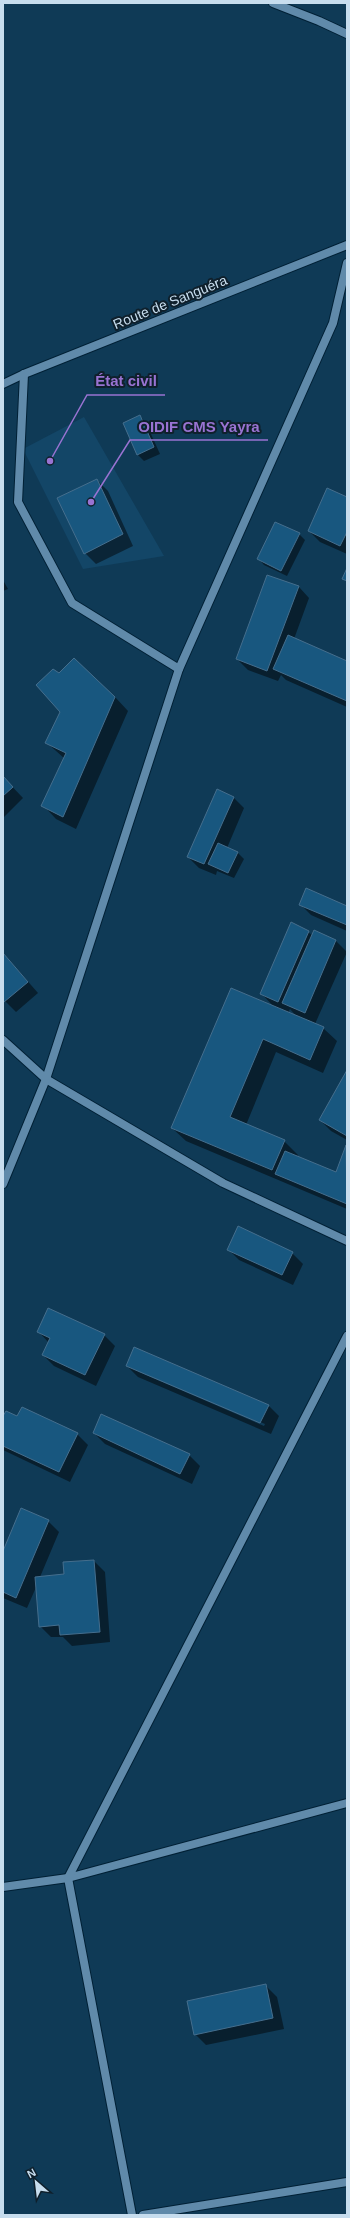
<svg xmlns="http://www.w3.org/2000/svg" width="350" height="2218" font-family="Arial,sans-serif">
<rect width="100%" height="100%" fill="#0f3a56"/>
<polygon fill="#134667" points="84,417 164,556 83,569 23,449"/>
<g fill="#0007" fill-rule="evenodd">
<polygon points="140,416 146,423 160,454 144,461 137,454"/>
<polygon points="97,480 108,491 133,546 96,564 85,553"/>
<polygon points="347,498 347,554 320,542 309,531"/>
<polygon points="299,534 305,540 287,576 264,565 258,558"/>
<polygon points="3,580 8,589 3,591"/>
<polygon points="299,587 309,598 294,639 347,662 347,707 286,680 281,675 278,681 248,670 237,659"/>
<polygon points="59,675 115,697 128,711 76,829 56,819 43,805 65,759 46,742 61,711"/>
<polygon points="3,777 23,798 3,818"/>
<polygon points="234,798 244,808 227,848 237,852 244,859 234,878 217,871 216,875 199,868 188,857"/>
<polygon points="300,904 347,907 347,931 311,915"/>
<path d="M314 931 336 941 347 952 315 1024 323 1028 337 1041 323 1073 276 1052 246 1125 284 1141 298 1155 297 1157 336 1173 347 1147V1209L186 1141 172 1128 274 1007 261 993 308 932 312 935ZM290 1009 297 1017 288 1013Z"/>
<polygon points="3,953 38,993 16,1012 3,999"/>
<polygon points="347,1072 347,1140 331,1131 320,1120"/>
<polygon points="228,1249 292,1253 303,1264 293,1285 239,1260"/>
<polygon points="38,1331 104,1335 115,1346 96,1386 54,1366 43,1355 49,1343"/>
<path d="M127 1366 268 1405 279 1416 271 1434 138 1377ZM139 1370 265 1424 264 1426 139 1372Z"/>
<polygon points="18,1417 77,1434 88,1445 70,1482 3,1450 3,1419"/>
<polygon points="94,1433 189,1455 200,1466 192,1484 105,1444"/>
<polygon points="48,1521 59,1532 40,1577 65,1575 94,1561 105,1572 110,1642 72,1646 63,1637 51,1637 40,1626 37,1585 27,1608 3,1598 3,1554"/>
<polygon points="266,1986 277,1997 284,2029 206,2045 195,2034"/>
</g>
<g fill="#18577f" stroke="#456e8d">
<polygon points="140,415 154,447 137,455 123,423"/>
<polygon points="97,479 123,534 84,554 57,498"/>
<polygon points="327,488 347,497 347,532 340,546 308,531"/>
<polygon points="275,522 300,533 281,571 257,559"/>
<polygon points="347,568 347,581 342,579"/>
<polygon points="267,575 299,586 267,671 236,659"/>
<polygon points="288,635 347,661 347,701 273,669"/>
<polygon points="74,658 115,697 63,817 41,806 66,753 45,743 60,712 36,685 53,669 59,673"/>
<polygon points="3,776 13,787 3,796"/>
<polygon points="217,789 234,797 204,864 187,857"/>
<polygon points="218,843 238,852 228,873 208,864"/>
<polygon points="306,888 347,906 347,925 299,905"/>
<polygon points="291,922 309,931 278,1002 260,994"/>
<polygon points="314,930 336,940 305,1013 282,1003"/>
<polygon points="3,953 28,982 4,1002 3,1001"/>
<polygon points="231,988 324,1027 310,1060 263,1039 230,1117 285,1140 272,1170 171,1128"/>
<polygon points="347,1070 347,1136 319,1120"/>
<polygon points="346,1145 347,1204 275,1174 285,1151 336,1172"/>
<polygon points="238,1226 293,1252 282,1275 227,1250"/>
<polygon points="48,1308 105,1334 85,1375 42,1355 50,1338 37,1332"/>
<polygon points="134,1347 269,1405 260,1423 126,1366"/>
<polygon points="22,1407 78,1433 59,1472 3,1446 3,1416 6,1411 17,1416"/>
<polygon points="101,1414 190,1454 180,1474 93,1433"/>
<polygon points="21,1508 49,1520 16,1598 3,1592 3,1551"/>
<polygon points="94,1560 100,1632 60,1635 59,1625 39,1627 35,1577 64,1574 63,1562"/>
<polygon points="266,1984 273,2018 194,2035 187,2001"/>
</g>
<g fill="none" stroke-linecap="round" stroke-linejoin="round">
<defs>
<g id="minor">
<polyline points="24,374 18,502 72,603 179,669"/>
<polyline points="3,1040 46,1079 223,1183 347,1241"/>
<polyline points="3,1184 46,1079 179,669 333,323 347,263"/>
<polyline points="3,1887 68,1878 347,1803"/>
<polyline points="132,2215 68,1878 347,1336"/>
<polyline points="143,2215 347,2182"/>
</g>
<g id="tertiary">
<polyline points="273,3 319,21 347,34"/>
<polyline points="3,384 24,374 347,245"/>
</g>
</defs>
<use href="#minor" stroke="#012035" stroke-width="10"/>
<use href="#tertiary" stroke="#012035" stroke-width="10"/>
<use href="#minor" stroke="#608aaa" stroke-width="8"/>
<use href="#tertiary" stroke="#608aaa" stroke-width="8"/>
</g>
<g text-anchor="middle" stroke-width="4" stroke-linejoin="round" paint-order="stroke">
<g font-size="14" fill="#c7ddee" stroke="#0f202c">
<text transform="translate(170 302) rotate(-22)" y="5">Route de Sanguéra</text>
</g>
</g>
<path fill="none" stroke="#9973d2" stroke-width="1.5" d="M50 461L87 395H165M91 502L130 440H268"/>
<g fill="#9973d2" stroke="#0f202c" stroke-width="1.5">
<circle cx="50" cy="461" r="4"/>
<circle cx="91" cy="502" r="4"/>
</g>
<g font-size="15" text-anchor="middle" font-weight="bold" fill="#9973d2" stroke="#0f202c" stroke-width="4" stroke-linejoin="round" paint-order="stroke">
<text x="126" y="386">État civil</text>
<text x="199" y="432">OIDIF CMS Yayra</text>
</g>
<rect width="350" height="2218" fill="none" stroke="#c7ddee" stroke-width="8"/>
<g transform="translate(36 2182) rotate(332)" stroke="#0f202c" stroke-width="3" paint-order="stroke">
<path d="M0-3L7 15L0 10L-7 15Z" fill="#c7ddee"/>
<text y="-6" font-size="11" font-weight="bold" text-anchor="middle" fill="#c7ddee">N</text>
</g>
</svg>
